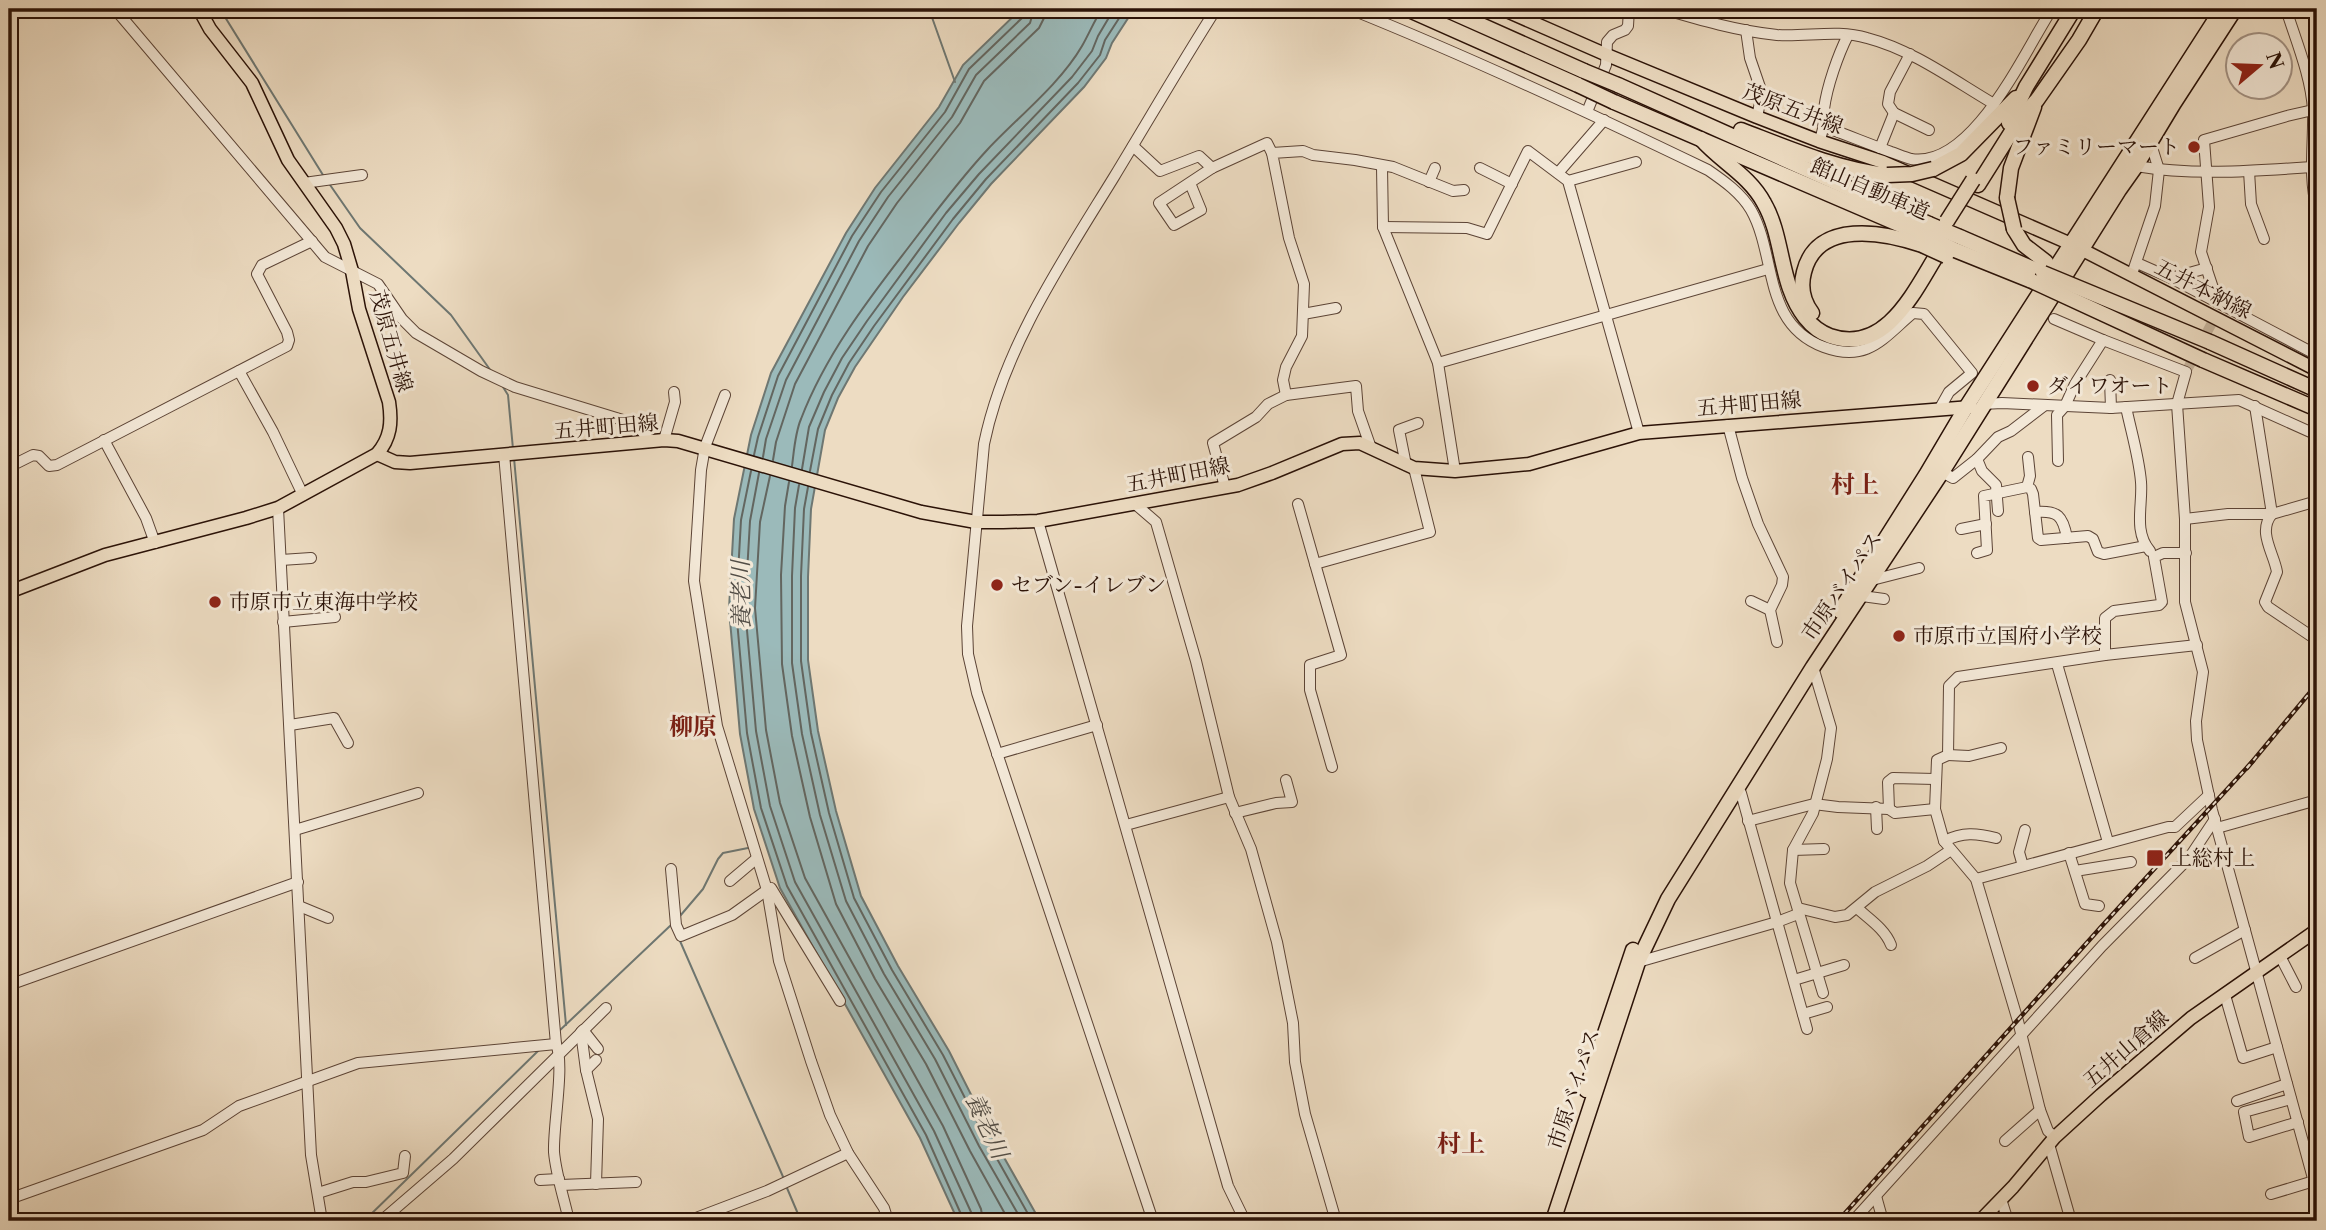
<svg xmlns="http://www.w3.org/2000/svg" width="2326" height="1230" font-family="'Libre Caslon Text','Noto Serif JP',serif">
<rect width="100%" height="100%" fill="#eddcc2"/>
<filter id="stains"><feTurbulence type="fractalNoise" baseFrequency=".00286" numOctaves="4"/><feColorMatrix values="0 0 0 0 .2 0 0 0 0 .09 0 0 0 0 .02 0 0 0 .5 -.17"/></filter>
<radialGradient id="worn" r=".72"><stop offset=".6" stop-color="#630" stop-opacity="0"/><stop offset="1" stop-color="#630" stop-opacity=".3"/></radialGradient>
<polygon fill="#9bbaba" stroke="#6e7772" stroke-width="2" points="1021,9 1134,9 1112,43 1106,58 1084,87 991,184 959,223 903,297 855,367 838,398 825,430 811,509 808,577 808,660 818,731 836,811 861,896 898,966 949,1051 993,1138 1040,1221 958,1221 920,1138 780,888 754,809 740,734 729,609 734,519 751,435 771,373 846,233 875,188 939,107 963,65"/>
<g fill="none" stroke-linecap="round" stroke-linejoin="round">
<g stroke="#636660" stroke-width="2">
<polyline points="754,455 758,437 778,376 852,236 881,192 945,112 969,69 1023,17 1026,9"/>
<polyline points="763,457 766,439 786,380 859,241 888,197 952,117 976,75 1030,23 1034,9"/>
<polyline points="773,460 776,442 795,384 868,246 897,203 960,123 984,81 1039,28 1044,18 1045,9"/>
<path d="M792 466C794 451 795 433 801 419 825 356 867 301 908 248 934 214 959 180 988 149 1018 117 1060 84 1082 46 1089 34 1094 21 1102 9"/>
<polyline points="802,469 809,427 824,392 842,358 867,321 946,213 979,174 1072,77 1092,51 1098,36 1114,9"/>
<polyline points="751,471 741,520 736,609 747,733 761,808 787,886 926,1135 964,1221"/>
<polyline points="810,471 818,429 832,395 849,363 874,326 953,219 986,179 1078,83 1100,55 1105,40 1125,9"/>
<polyline points="759,473 750,521 745,608 756,731 770,806 795,882 934,1131 971,1212 973,1221"/>
<polyline points="770,476 760,522 755,608 766,730 780,803 805,878 943,1126 981,1209 983,1221"/>
<polyline points="789,482 785,506 781,575 782,664 792,736 810,817 836,904 875,979 926,1064 970,1151 1009,1221"/>
<polyline points="799,485 795,508 792,576 792,663 802,734 820,815 846,901 884,974 935,1059 979,1146 1022,1221"/>
<polyline points="808,487 804,509 801,576 801,661 811,733 829,813 854,898 892,970 943,1055 987,1141 1032,1221"/>
</g>
<g stroke="#6e7772" stroke-width="2">
<polyline points="220,9 323,175"/>
<polyline points="929,9 955,82"/>
<polyline points="328,182 360,228 451,315 491,371"/>
<polyline points="503,387 508,395 513,449"/>
<polyline points="514,458 566,1025"/>
<polyline points="680,916 703,889 718,859 723,853 748,848"/>
<polyline points="680,941 784,1179"/>
<polyline points="558,1032 671,925"/>
<polyline points="787,1188 801,1221"/>
<polyline points="364,1221 539,1050"/>
</g>
<polyline stroke="#c6b49d" stroke-width="10" stroke-dasharray="10 5" stroke-linecap="butt" points="2186,372 2215,317"/>
<defs>
<g id="minor">
<polyline points="115,9 325,257 378,284 402,319 416,333 481,371 515,387 636,424 650,441"/>
<path d="M1350 9C1472 58 1590 113 1708 170 1724 181 1741 193 1751 210 1777 256 1762 324 1824 347 1868 363 1883 338 1913 313L1924 314 1972 373 1949 392 1940 408"/>
<polyline points="1583,9 1602,13 1614,9"/>
<path d="M1663 9C1700 20 1738 31 1777 35 1807 37 1838 29 1867 38 1913 50 1953 80 1994 104"/>
<path d="M2286 9C2296 41 2311 76 2313 110 2314 143 2308 177 2317 209"/>
<polyline points="1746,30 1750,58 1762,93 1757,117"/>
<polyline points="1910,54 1890,92 1888,104 1894,113 1929,130"/>
<polyline points="1587,112 1606,65 1607,42 1613,35 1625,30 1628,26 1629,9"/>
<path d="M1825 127C1847 135 1869 144 1891 152 1897 154 1904 157 1911 159 1973 169 2025 50 2052 9"/>
<path d="M1819 141C1826 125 1822 123 1824 109 1827 86 1838 55 1848 35"/>
<polyline points="1133,146 1160,171 1199,156 1212,168"/>
<polyline points="1880,148 1894,113"/>
<path d="M2136 166C2194 176 2253 171 2312 167"/>
<polyline points="1382,167 1383,227 1438,363 1455,471"/>
<polyline points="1480,168 1512,184"/>
<polyline points="2249,171 2251,204 2264,239"/>
<polyline points="1558,173 1604,120"/>
<polyline points="1568,181 1636,162"/>
<polyline points="1429,182 1435,168"/>
<polyline points="304,183 362,175"/>
<polyline points="1190,183 1201,210 1174,225 1159,203 1212,168 1267,143 1272,153"/>
<polyline points="1383,227 1467,228 1487,234 1528,151 1568,181 1639,433"/>
<polyline points="2137,263 2171,278 2317,355"/>
<polyline points="2132,274 2155,206 2159,170 2150,141"/>
<polyline points="2171,278 2207,268"/>
<polyline points="2218,303 2201,252 2209,207 2204,140 2287,116 2313,110"/>
<polyline points="1303,314 1336,308"/>
<polyline points="2054,319 2103,340 2186,372 2177,404 2185,519 2185,602 2203,672 2196,721 2197,740 2212,810 2317,1193"/>
<polyline points="1438,363 1768,269"/>
<polyline points="239,371 273,432 303,495"/>
<polyline points="2110,380 2111,408"/>
<polyline points="725,395 705,447 701,470 694,581 717,726 767,890 779,961 811,1061 830,1115 848,1153 884,1208 888,1221"/>
<polyline points="1286,395 1283,380 1286,367 1302,336 1304,284 1289,238 1272,153 1303,151 1313,155 1355,160 1393,167 1453,191 1464,190"/>
<polyline points="1983,404 2002,403 2111,408 2239,400 2317,435"/>
<path d="M2255 406 2272 514C2257 532 2274 553 2277 572L2265 602 2268 607 2317 640"/>
<path d="M2126 407C2131 431 2139 457 2141 482 2143 505 2133 531 2150 551"/>
<polyline points="1728,425 1742,478 1758,524 1783,577 1782,585 1770,610 1777,642"/>
<polyline points="104,440 146,518 155,543"/>
<polyline points="664,440 675,402 674,392"/>
<path d="M504 454 556 1044C565 1064 553 1125 554 1152 556 1175 564 1198 569 1221"/>
<polyline points="1977,459 1982,471 1996,485 1998,511"/>
<polyline points="2058,461 2057,415 2065,406 2075,384 2103,340"/>
<polyline points="1406,465 1399,430 1418,423"/>
<polyline points="9,467 33,455 39,456 49,466 57,465 287,346 289,340 287,332 257,274 262,265 312,241"/>
<polyline points="1942,472 1953,478 1977,459 1998,437 2011,431 2045,405"/>
<polyline points="1225,487 1213,443 1256,417 1268,404 1286,395 1356,386 1358,411 1371,448"/>
<polyline points="2027,487 2030,476 2028,457"/>
<polyline points="1134,503 1156,522 1196,661 1229,797 1251,849 1277,942 1293,1023 1295,1062 1305,1114 1336,1221"/>
<polyline points="1298,504 1341,655 1310,665 1310,690 1332,767"/>
<polyline points="278,508 311,1155 322,1221"/>
<path d="M2035 512C2058 510 2063 516 2067 538"/>
<polyline points="2185,519 2228,514 2272,514 2317,501"/>
<polyline points="1038,521 1228,1186 1245,1221"/>
<polyline points="1961,529 1986,524"/>
<polyline points="1977,553 1987,550 1984,496 2027,487 2031,489 2033,494 2038,538 2041,540 2088,536 2093,539 2098,552 2104,554 2146,546"/>
<polyline points="281,560 311,558"/>
<polyline points="1315,564 1430,532 1414,468"/>
<polyline points="1872,580 1919,568"/>
<polyline points="1862,596 1884,599"/>
<polyline points="1751,601 1770,610"/>
<polyline points="283,622 335,617"/>
<polyline points="2105,655 2105,618 2114,611 2159,605 2162,602 2154,557 2163,553 2186,553"/>
<polyline points="2057,664 2108,842"/>
<polyline points="1813,667 1831,728 1827,759 1813,813 1793,850 1790,883 1823,993"/>
<polyline points="290,725 334,718 348,743"/>
<polyline points="997,754 1097,725"/>
<polyline points="1948,755 1969,756 2001,748"/>
<polyline points="1736,789 1741,793 1807,1029"/>
<polyline points="1876,807 1877,829"/>
<polyline points="1889,809 1895,813 1935,809"/>
<polyline points="1235,813 1276,803 1292,802 1286,780"/>
<polyline points="1748,821 1814,804 1838,807 1889,809 1888,782 1893,778 1935,779"/>
<polyline points="1126,825 1229,797"/>
<polyline points="2217,828 2317,800"/>
<polyline points="295,830 418,793"/>
<path d="M1944 841C1963 832 1976 833 1996 838"/>
<polyline points="1793,850 1824,849"/>
<polyline points="2069,853 2085,904 2099,906"/>
<polyline points="2023,866 2019,852 2025,830"/>
<polyline points="671,869 676,925 681,936 732,915 767,890"/>
<polyline points="2075,871 2131,862"/>
<polyline points="1976,879 2168,827 2175,827 2209,795"/>
<polyline points="730,881 756,859"/>
<polyline points="767,890 771,888 840,1001"/>
<polyline points="299,906 328,918"/>
<polyline points="1798,908 1835,917 1847,915 1875,892 1927,866 1951,850"/>
<path d="M1857 908C1869 919 1885 929 1891 945"/>
<polyline points="2280,956 2296,987"/>
<polyline points="2195,958 2245,930"/>
<polyline points="1638,962 1777,922 1798,914"/>
<polyline points="1794,980 1844,965"/>
<polyline points="9,985 298,882"/>
<polyline points="2225,995 2243,1058 2277,1047"/>
<polyline points="1803,1014 1827,1007"/>
<polyline points="583,1030 598,1049"/>
<polyline points="581,1032 586,1070 598,1119 596,1184"/>
<polyline points="586,1070 596,1060"/>
<polyline points="2291,1099 2244,1112 2249,1137 2298,1122"/>
<polyline points="2237,1101 2287,1084"/>
<polyline points="2055,1137 2048,1131 2040,1110 2018,1021 1976,879 1944,841 1935,809 1937,760 1948,755 1949,686 1958,677 2105,655 2197,645"/>
<polyline points="2005,1141 2040,1110"/>
<polyline points="2049,1144 2071,1221"/>
<polyline points="540,1180 559,1179"/>
<polyline points="561,1185 636,1182"/>
<polyline points="318,1193 353,1182 366,1182 403,1173 405,1156"/>
<polyline points="2271,1194 2314,1181"/>
<polyline points="1876,1196 1883,1221"/>
<polyline points="9,1199 203,1130 239,1106 358,1063 556,1044"/>
<polyline points="2001,1199 2008,1221"/>
<polyline points="381,1221 453,1159 606,1008"/>
<polyline points="688,1221 767,1191 848,1153"/>
<path d="M1153 1221 977 693 968 654 967 626 984 444C1004 347 1063 260 1114 177 1148 121 1181 64 1216 9"/>
<polyline points="1853,1221 2102,946 2189,858 2215,819"/>
</g>
<g id="major">
<polyline points="1502,9 1607,55 1757,117 1819,141 1883,162 2071,244 2317,370"/>
<polyline points="377,454 395,462 410,463 664,440 678,441 921,512 976,522 1003,522 1038,521 1238,485 1272,473 1342,444 1360,443 1414,468 1455,471 1529,464 1639,433 1971,407"/>
<path d="M9 592 105 555 246 518 278 508 377 454C391 438 392 422 389 402L359 309 352 271 344 244 336 228 288 160 252 83 210 29 199 9"/>
<polyline points="1980,1221 2013,1187 2055,1137 2101,1095 2191,1018 2317,930"/>
</g>
<g id="highway">
<polyline points="1407,9 1578,85"/>
<polyline points="1445,9 1584,71"/>
<polyline points="1618,85 1929,224"/>
<polyline points="1614,102 1924,235"/>
<polyline points="2009,123 2026,87 2074,9"/>
<path d="M1741 130C1788 148 1836 169 1887 175"/>
<path d="M1701 139C1721 162 1749 175 1764 203 1779 229 1780 261 1790 289 1797 309 1810 329 1830 336 1884 355 1913 294 1935 258"/>
<polyline points="1933,169 1961,154 2016,98"/>
<polyline points="1978,185 2019,120 2037,100 2079,40 2097,9"/>
<polyline points="2007,198 2011,168 2034,107"/>
<polyline points="2014,229 2024,245 2046,262"/>
<polyline points="1960,237 2043,273"/>
<polyline points="1955,250 2032,281"/>
<path d="M1812 313C1803 301 1800 287 1804 272 1817 219 1884 232 1922 245"/>
<polyline points="2210,342 2317,390"/>
<polyline points="2203,360 2317,409"/>
<polyline points="1840,611 1926,475 1965,409 2222,9"/>
<polyline points="1586,1090 1633,950"/>
<polyline points="1553,1221 1638,962 1668,899 1813,667 1942,472 2119,190 2136,166 2174,103 2235,9"/>
</g>
</defs>
<use href="#minor" stroke="#5c4436" stroke-width="12"/>
<use href="#major" stroke="#2b1207" stroke-width="15"/>
<use href="#highway" stroke="#2b1207" stroke-width="17"/>
<use href="#minor" stroke="#f3e8d7" stroke-width="10"/>
<use href="#major" stroke="#eddcc2" stroke-width="12"/>
<use href="#highway" stroke="#eddcc2" stroke-width="14"/>
<defs>
<g id="rail">
<polyline points="2247,768 2317,684"/>
<polyline points="1838,1221 2101,927 2253,761"/>
</g>
</defs>
<use href="#rail" stroke="#2b1207" stroke-width="4.5"/>
<use href="#rail" stroke="#f3e8d7" stroke-width="2" stroke-dasharray="5" stroke-linecap="butt"/>
<defs>
<g id="highway-bridge">
<polyline points="1584,71 1618,85"/>
<polyline points="1578,85 1614,102"/>
<polyline points="1887,175 1912,174 1933,169"/>
<polyline points="2007,198 2014,229"/>
<polyline points="1947,221 1973,180"/>
<polyline points="1929,224 1960,237"/>
<polyline points="1924,235 1955,250"/>
<polyline points="1922,245 1946,256"/>
<polyline points="2043,273 2210,342"/>
<polyline points="2032,281 2203,360"/>
</g>
</defs>
<use href="#highway-bridge" stroke="#2b1207" stroke-width="17" stroke-linecap="butt"/>
<use href="#highway-bridge" stroke="#eddcc2" stroke-width="14"/>
</g>
<g fill="#8f2418" stroke="#f3e8d7" stroke-width="2.5">
<circle cx="2194" cy="147" r="7"/>
<circle cx="2033" cy="386" r="7"/>
<circle cx="997" cy="585" r="7"/>
<circle cx="215" cy="602" r="7"/>
<circle cx="1899" cy="636" r="7"/>
<rect x="2146" y="849" width="18" height="18" rx="3.5"/>
</g>
<g text-anchor="middle" stroke-width="6" stroke-linejoin="round" paint-order="stroke">
<g font-size="21" fill="#2b1207" stroke="#f3e8d7">
<text transform="translate(1793 109) rotate(21)" y="7">茂原五井線</text>
<text transform="translate(1870 189) rotate(23)" y="7">館山自動車道</text>
<text transform="translate(2203 289) rotate(27)" y="7">五井本納線</text>
<text transform="translate(391 341) rotate(74)" y="7">茂原五井線</text>
<text transform="translate(1749 404) rotate(-5)" y="7">五井町田線</text>
<text transform="translate(606 427) rotate(-5)" y="7">五井町田線</text>
<text transform="translate(1178 475) rotate(-11)" y="7">五井町田線</text>
<text transform="translate(1842 586) rotate(-56)" y="7">市原バイパス</text>
<text transform="translate(2126 1049) rotate(-41)" y="7">五井山倉線</text>
<text transform="translate(1574 1089) rotate(-72)" y="7">市原バイパス</text>
</g>
<g font-size="21" fill="#2b1207" stroke="#f3e8d7" text-anchor="start">
<text x="2180" y="154" text-anchor="end">ファミリーマート</text>
<text x="2047" y="393">ダイワオート</text>
<text x="1011" y="592">セブン-イレブン</text>
<text x="229" y="609">市原市立東海中学校</text>
<text x="1913" y="643">市原市立国府小学校</text>
<text x="2171" y="865">上総村上</text>
</g>
<g font-size="23" font-style="italic" fill="#524d46" stroke="#f3e8d7">
<text transform="translate(741 595) rotate(-91)" y="8">養老川</text>
<text transform="translate(987 1126) rotate(65)" y="8">養老川</text>
</g>
<g font-size="24" font-weight="bold" fill="#7a1f14" stroke="#f3e8d7">
<text x="1855" y="493">村上</text>
<text x="693" y="735">柳原</text>
<text x="1461" y="1152">村上</text>
</g>
</g>
<rect width="2326" height="1230" fill="none" stroke="#eddcc2" stroke-width="35"/>
<rect x="10" y="10" width="2305" height="1209" fill="none" stroke="#2b1207" stroke-width="3.5"/>
<rect x="18" y="18" width="2291" height="1195" fill="none" stroke="#2b1207" stroke-width="2"/>
<g transform="translate(2259 66) rotate(71)"><circle r="33" fill="#f3e8d7" stroke="#a39284" stroke-width="2"/>
<path d="M0-5L12 26L0 18L-12 26Z" fill="#8f2418"/>
<text y="-10" font-size="19" font-weight="bold" text-anchor="middle" fill="#2b1207">N</text>
</g>
<rect width="100%" height="100%" filter="url(#stains)"/>
<rect width="100%" height="100%" fill="url(#worn)"/>
</svg>
